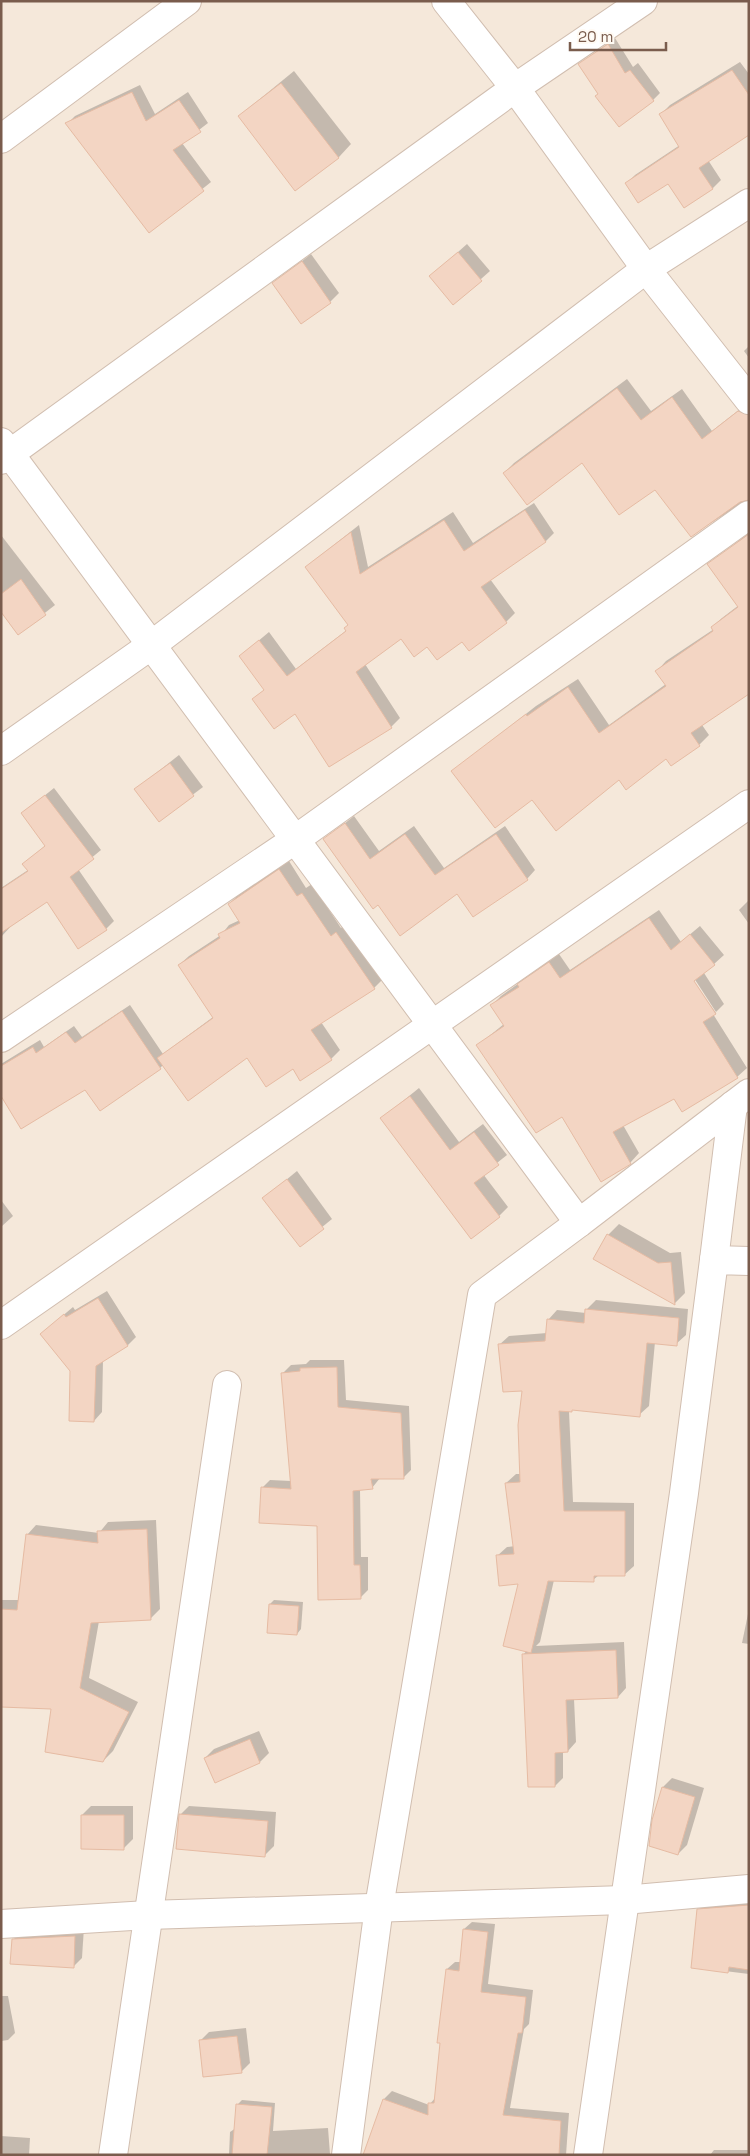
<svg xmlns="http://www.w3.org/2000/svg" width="750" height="2156" font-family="'Space Grotesk',sans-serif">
<rect width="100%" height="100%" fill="#fdf6ec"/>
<rect fill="#f5e8da" x="1" y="1" width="748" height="2154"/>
<g fill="#0003">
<polygon points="615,38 633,67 638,63 660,93 653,100 580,64"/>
<polygon points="740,62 749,74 749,133 708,160 721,180 713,188 685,207 668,182 627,183 635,175 680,145 661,114 670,105"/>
<polygon points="294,71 351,144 339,157 296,190 239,116"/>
<polygon points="140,85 155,114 188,92 208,123 182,143 211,182 149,232 67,124 75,116"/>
<polygon points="467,244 490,271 454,303 431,276"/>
<polygon points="311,254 339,293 330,302 274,283"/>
<polygon points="749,346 749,358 744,351"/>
<polygon points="627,379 651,411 682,389 712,431 749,402 749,499 692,535 655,488 582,461 504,473 514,463"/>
<polygon points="534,503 554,533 546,541 490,579 515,613 506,622 469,649 462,640 401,637 365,664 400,718 391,727 329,766 295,712 254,699 265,689 240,656 269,632 296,669 347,630 349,625 306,567 359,525 368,567 453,512 473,543"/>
<polygon points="749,533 749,692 702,725 709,735 699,745 672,765 666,757 619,778 533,799 453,771 536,706 578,679 609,725 666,684 657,671 666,661 714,629 712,627 722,618 739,605 708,565"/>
<polygon points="1,535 55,605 18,634 1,611"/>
<polygon points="179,755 203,787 159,820 136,789"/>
<polygon points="54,788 101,850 78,869 114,921 106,929 47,901 13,924 1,937 1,888 28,870 24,864 46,845 23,813"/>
<polygon points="354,816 379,851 414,826 444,868 505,826 535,870 527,879 458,893 378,903 325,839"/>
<polygon points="289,861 306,888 312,884 341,928 346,924 383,979 374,988 321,1022 340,1050 331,1059 293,1068 247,1057 163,1065 160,1068 86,1088 1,1094 1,1064 40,1040 44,1047 74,1026 82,1037 130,1005 163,1054 213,1017 179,965 189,956 221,935 229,925 240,920 229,904 238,895"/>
<polygon points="749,900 749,924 739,910"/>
<polygon points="659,910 681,942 700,926 724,955 704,973 724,1004 716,1012 692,975 690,977 716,1013 713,1014 747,1068 737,1077 682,1110 675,1097 623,1125 639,1153 630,1163 562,1115 478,1045 504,1024 492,1005 501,996 559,954 570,970"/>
<polygon points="419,1088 459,1142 483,1124 507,1155 483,1174 508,1207 499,1216 382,1118"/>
<polygon points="297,1171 332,1219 300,1245 264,1198"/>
<polygon points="1,1200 13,1216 1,1227"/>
<polygon points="619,1224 670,1253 681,1252 685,1293 674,1304 608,1235"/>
<polygon points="107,1291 136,1337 128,1345 103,1360 102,1412 94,1421 71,1371 41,1334 73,1307 75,1310"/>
<polygon points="596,1300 688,1309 686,1335 676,1344 655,1342 649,1406 639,1415 574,1409 569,1411 573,1502 634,1503 634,1566 624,1575 599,1575 593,1580 554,1580 540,1642 536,1646 624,1642 626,1688 618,1697 574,1699 576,1742 568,1751 563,1751 563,1778 555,1786 524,1654 527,1650 519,1583 497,1556 507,1547 515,1546 506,1483 516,1474 521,1474 523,1390 499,1345 509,1336 547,1333 548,1320 557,1310 586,1313 587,1309"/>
<polygon points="310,1360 344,1360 346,1400 409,1406 411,1470 403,1478 380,1478 372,1488 360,1489 361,1557 368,1557 368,1590 360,1598 318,1525 262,1488 270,1480 291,1481 283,1373 291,1365 306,1364"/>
<polygon points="156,1520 160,1609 150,1619 99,1621 89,1678 138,1702 113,1751 103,1761 52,1708 1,1706 1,1600 19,1600 27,1535 36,1525 99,1533 108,1522"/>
<polygon points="274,1600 303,1602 301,1629 297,1634 270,1604"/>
<polygon points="749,1609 749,1644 742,1643"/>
<polygon points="259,1731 269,1753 260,1762 205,1758 214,1749"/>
<polygon points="672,1778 704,1788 687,1845 678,1854 654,1821 663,1787"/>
<polygon points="91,1806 133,1806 133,1839 124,1848 82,1815"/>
<polygon points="189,1806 276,1812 274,1846 265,1855 180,1815"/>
<polygon points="749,1897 749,1974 692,1967 699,1910 708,1901"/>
<polygon points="472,1922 495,1924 488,1984 533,1990 529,2024 524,2029 510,2108 569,2113 566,2155 364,2155 384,2099 392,2091 429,2105 436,2097 447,1969 455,1962 461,1962 464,1929"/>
<polygon points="84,1927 82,1958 73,1967 13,1940 22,1931"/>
<polygon points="1,1996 8,1996 15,2033 8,2040 1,2041"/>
<polygon points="246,2028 250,2063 241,2072 200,2041 209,2032"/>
<polygon points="242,2100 275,2103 273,2131 328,2128 330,2154 229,2155 230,2132 236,2128 237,2105"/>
<polygon points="1,2136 30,2138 29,2155 1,2155"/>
<polygon points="714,2150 749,2150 749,2155 710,2155"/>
</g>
<g fill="#f3d5c3" stroke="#e6bba3">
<polygon points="608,44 625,73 630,70 654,101 619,127 595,96 598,94 578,64"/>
<polygon points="732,70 749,95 749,135 699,168 713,189 684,208 668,184 638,203 625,183 679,147 659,114"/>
<polygon points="281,83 339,158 295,191 238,116"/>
<polygon points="132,92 146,121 179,100 201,132 173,150 204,191 149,233 65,123"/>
<polygon points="458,252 482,281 453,305 429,276"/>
<polygon points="302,261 331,303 301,324 272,283"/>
<polygon points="617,388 641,420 672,397 702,439 738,411 749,415 749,500 740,502 691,537 655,490 619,515 582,463 527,505 503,473"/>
<polygon points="525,510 546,542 481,587 507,623 469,651 462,642 437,660 427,647 414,657 401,639 356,672 392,728 329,767 295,714 274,729 252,699 264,690 239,656 259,640 287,676 346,631 344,628 348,625 305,567 351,532 360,574 444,520 464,551"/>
<polygon points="749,534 749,694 691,733 700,746 671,766 666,759 626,790 619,780 556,831 532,800 495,828 451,771 526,714 527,716 568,687 599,733 666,686 655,671 713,631 711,627 738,607 707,564"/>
<polygon points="21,579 46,615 18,635 1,612 1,594"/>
<polygon points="170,763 194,796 159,822 134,789"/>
<polygon points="45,795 94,859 70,877 107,930 78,949 47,902 1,933 1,889 28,871 22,864 45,846 21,813"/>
<polygon points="345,823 370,859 405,834 435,875 496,834 528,880 473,917 457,894 400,936 378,905 373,909 323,839"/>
<polygon points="279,869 297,896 302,893 331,936 336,932 375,989 311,1030 332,1060 300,1081 293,1069 266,1087 247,1058 188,1101 157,1058 213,1018 178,965 220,938 218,934 240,923 228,904"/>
<polygon points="649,918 671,950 690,934 715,965 694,981 716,1014 703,1022 738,1078 682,1112 674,1099 613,1132 631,1164 601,1182 562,1117 536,1133 476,1045 504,1026 490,1005 519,987 517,984 549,962 560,978"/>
<polygon points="122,1011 161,1069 100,1111 85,1090 21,1129 1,1096 1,1066 33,1047 36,1053 66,1032 75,1043"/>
<polygon points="410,1096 450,1150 474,1132 499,1165 474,1183 500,1217 471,1239 380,1118"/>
<polygon points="287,1179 324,1229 300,1247 262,1198"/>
<polygon points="607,1234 658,1263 671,1262 675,1305 593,1259"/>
<polygon points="98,1298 128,1346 96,1366 94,1422 69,1421 70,1371 40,1334 64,1314 66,1317"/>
<polygon points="585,1309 679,1318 677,1346 647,1343 640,1417 572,1410 572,1412 559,1411 564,1511 625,1511 625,1576 594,1576 594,1582 548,1581 531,1653 503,1646 518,1584 499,1586 496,1555 514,1554 505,1483 520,1482 518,1425 522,1391 503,1392 498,1344 545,1341 547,1319 584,1323"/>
<polygon points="337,1367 338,1407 401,1413 404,1479 371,1479 373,1489 353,1491 354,1565 360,1565 361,1599 318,1600 317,1526 259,1523 261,1487 291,1489 281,1373 300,1371 300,1368"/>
<polygon points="147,1529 151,1620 91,1623 80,1688 129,1712 103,1762 45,1752 51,1709 1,1707 1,1609 17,1610 26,1534 98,1543 97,1531"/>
<polygon points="269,1604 299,1606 297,1635 267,1633"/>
<polygon points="616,1650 618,1698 566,1700 568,1752 555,1753 555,1787 528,1787 522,1654"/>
<polygon points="250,1739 260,1763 215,1783 204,1758"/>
<polygon points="662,1787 695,1797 678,1855 649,1846 652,1820"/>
<polygon points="179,1814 268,1821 265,1857 176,1849"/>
<polygon points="81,1815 124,1815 124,1850 81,1849"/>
<polygon points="749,1905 749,1970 729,1967 728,1973 691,1968 697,1909"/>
<polygon points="463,1929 488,1932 481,1992 526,1997 522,2033 518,2033 503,2115 561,2121 559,2155 363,2155 383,2099 428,2115 428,2103 434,2103 440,2043 437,2043 446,1969 459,1971"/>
<polygon points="75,1936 74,1968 10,1964 12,1939"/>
<polygon points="237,2036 242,2073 203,2077 199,2040"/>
<polygon points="236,2104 272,2107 267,2155 232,2155"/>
</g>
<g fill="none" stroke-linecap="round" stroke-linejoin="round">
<defs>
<g id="minor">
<polyline points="446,1 515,88 646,269 749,400"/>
<polyline points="1,139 187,1"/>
<polyline points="1,442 579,1223 749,1093"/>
<polyline points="1,460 515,88 643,1"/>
<polyline points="1,751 153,644 646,269 749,203"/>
<polyline points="1,1038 296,839 749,515"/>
<polyline points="714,1260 733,1105"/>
<polyline points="1,1325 749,804"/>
<polyline points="1,1924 148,1915 624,1900 749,1889"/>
<polyline points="113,2155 227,1385"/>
<polyline points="346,2155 379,1907 482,1295 579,1223"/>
<polyline points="588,2155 684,1493 714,1260 749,1261"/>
</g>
</defs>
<use href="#minor" stroke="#d1beb0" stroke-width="30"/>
<use href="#minor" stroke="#fff" stroke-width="28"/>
</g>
<rect width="750" height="2156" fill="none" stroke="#7a5c4d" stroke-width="5"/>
<path d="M570 42v8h96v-8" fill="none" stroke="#7a5c4d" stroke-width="2.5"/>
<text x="578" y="42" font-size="15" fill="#7a5c4d" stroke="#fffaf3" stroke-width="4" paint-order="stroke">20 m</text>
</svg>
